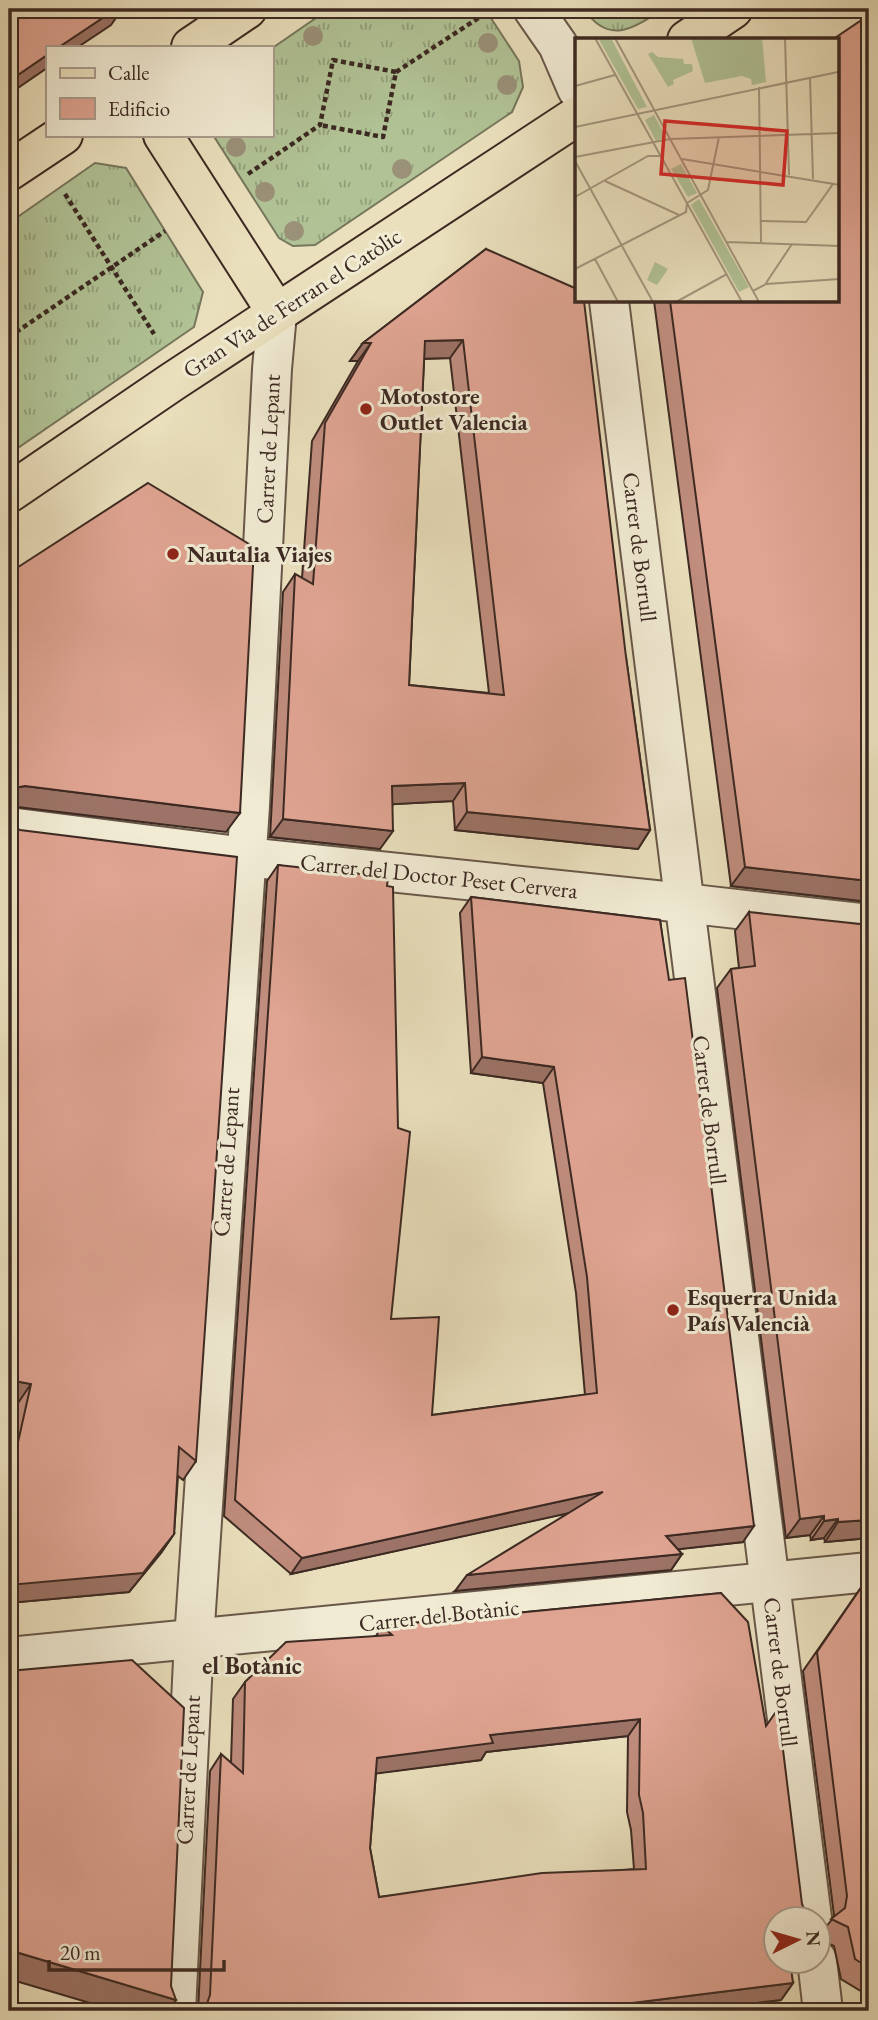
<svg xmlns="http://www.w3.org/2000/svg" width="878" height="2020" font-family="'EB Garamond',serif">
<defs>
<pattern id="grass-tufts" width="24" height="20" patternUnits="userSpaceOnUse" patternTransform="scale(1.75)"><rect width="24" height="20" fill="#b1c396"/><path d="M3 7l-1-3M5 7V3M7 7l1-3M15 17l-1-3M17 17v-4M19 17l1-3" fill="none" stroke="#919e7a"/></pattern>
</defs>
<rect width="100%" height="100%" fill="#eae0bd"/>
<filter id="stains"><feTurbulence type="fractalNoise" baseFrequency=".00286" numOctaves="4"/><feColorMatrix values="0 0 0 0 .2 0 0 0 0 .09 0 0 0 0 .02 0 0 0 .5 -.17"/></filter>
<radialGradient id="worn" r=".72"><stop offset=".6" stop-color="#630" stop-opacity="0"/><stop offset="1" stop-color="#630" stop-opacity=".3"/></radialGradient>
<g fill="url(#grass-tufts)" stroke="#76765c" stroke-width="2">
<polygon points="329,9 485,9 519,61 523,87 512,112 315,245 293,246 279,238 213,135 271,135 271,49"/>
<path d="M584 9H663C634 28 609 46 584 9Z"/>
<polygon points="95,163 126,168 203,292 194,327 9,454 9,223"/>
</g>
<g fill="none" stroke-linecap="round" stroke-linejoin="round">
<defs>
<polyline id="pedestrian" points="684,903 869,924"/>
<g id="minor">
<polyline points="533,9 558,45 577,89"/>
<polyline points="609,301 812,1918"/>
<polyline points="9,827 246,857 684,903"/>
<polyline points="9,1657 869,1572"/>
<polyline points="817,1960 823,2011"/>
<polyline points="176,2011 194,1640 250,806 272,369 277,313"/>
</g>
<g id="primary">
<polyline points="687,40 733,9"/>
<polyline points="191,47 247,9"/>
<polyline points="163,135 277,313"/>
<polyline points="9,171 63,135"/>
<polyline points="9,493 172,382 577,116"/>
</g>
</defs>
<use href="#pedestrian" stroke="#685749" stroke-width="42"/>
<use href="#minor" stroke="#685749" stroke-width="42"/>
<use href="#primary" stroke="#3c2922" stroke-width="42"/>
<g stroke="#3c2922" stroke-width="4.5" stroke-dasharray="5 3.5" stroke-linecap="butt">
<polyline points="396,72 483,15"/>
<polyline points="248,174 320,125 333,60 396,72 383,137 320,125"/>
<polyline points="65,194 154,334"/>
<polyline points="9,337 165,231"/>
</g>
<use href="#pedestrian" stroke="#f1ebd4" stroke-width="38"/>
<use href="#minor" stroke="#f1ebd4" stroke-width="38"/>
<use href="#primary" stroke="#eae0bd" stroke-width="38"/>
</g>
<g fill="#9a9178">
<circle cx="313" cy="36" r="10"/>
<circle cx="488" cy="43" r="10"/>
<circle cx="507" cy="85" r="10"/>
<circle cx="236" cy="147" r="10"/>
<circle cx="402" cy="169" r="10"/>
<circle cx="265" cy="192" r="10"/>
<circle cx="294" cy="231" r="10"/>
</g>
<g fill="#c08d7e" stroke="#3c2922" stroke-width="2" fill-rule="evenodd">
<path d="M486 249 626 657 650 830 638 849 455 830 453 801 393 804 380 849 270 837 283 592 295 574 302 578 312 441 358 361H350L363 343ZM450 358 489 693 409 685 424 359Z"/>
<polygon points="654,301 838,301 869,902 731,886"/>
<polygon points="9,825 196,1461 183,1480 178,1476 174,1534 161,1553 129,1592 9,1603 9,1443 18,1403 9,1401"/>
<polygon points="278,865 387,886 391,1319 432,1415 585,1395 576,1293 543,1083 471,1073 460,913 471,897 660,920 743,1542 678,1549 682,1554 671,1570 455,1591 568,1513 291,1574 224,1516 267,881"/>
<polygon points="749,912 869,1538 825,1542 824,1538 811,1540 810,1535 786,1538 717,988 731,969 739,968 735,931"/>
<polygon points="869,1576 869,1996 841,1979 834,1946 818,1939 818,1937 833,1918 834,1915 803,1671"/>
<path d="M721 1593 776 1919 793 1983 781 2000 691 2011H198L210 1771 221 1754 231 1763 233 1699 245 1682 376 1636 382 1626ZM628 1736 627 1812 631 1830 634 1869 379 1897 370 1848 376 1773 481 1760 486 1752Z"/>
</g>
<g fill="#9c7366" stroke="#3c2922" stroke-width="2">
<polygon points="116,9 122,9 111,25 78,47 59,47"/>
<polygon points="47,55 47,68 9,94 9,81"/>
<polygon points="463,340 450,358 412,359 425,341"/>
<polygon points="363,343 371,343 358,361 350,361"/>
<polygon points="465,783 453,801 379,805 392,786"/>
<polygon points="25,786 240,813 226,832 9,806 9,792 15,788"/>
<polygon points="467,812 650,830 638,849 455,830"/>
<polygon points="283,819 393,831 380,849 270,837"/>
<polygon points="745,867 869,881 869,902 731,886"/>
<polygon points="482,1057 554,1067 543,1083 471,1073"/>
<polygon points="9,1380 31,1384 18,1403 9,1401"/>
<polygon points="603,1492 592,1508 291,1574 302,1558"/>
<polygon points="824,1516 810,1535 786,1538 800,1519"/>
<polygon points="838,1519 824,1538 811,1540 824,1521"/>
<polygon points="869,1520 869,1538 825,1542 838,1522"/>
<polygon points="754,1526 743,1542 654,1552 666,1536"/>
<polygon points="174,1534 161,1553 129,1592 9,1603 9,1585"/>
<polygon points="682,1554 671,1570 455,1591 467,1575"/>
<polygon points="640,1719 628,1736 486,1752 481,1760 365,1775 377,1758 490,1735"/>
<polygon points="9,1950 176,2000 168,2011 117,2011 9,1979"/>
<polygon points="793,1983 781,2000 691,2011 568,2011"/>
</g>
<g fill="#dfa492" stroke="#3c2922" stroke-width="2" fill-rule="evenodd">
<polygon points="9,9 116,9 59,47 47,47 47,55 9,81"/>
<polygon points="869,15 869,881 745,867 670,301 838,301 838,40 832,40"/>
<path d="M486 249 577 289V301H584L626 657 650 830 467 812 465 783 392 786 393 831 283 819 295 574 313 584 325 423 371 343H363ZM463 340 504 695 409 685 425 341Z"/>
<polygon points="148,483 254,547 240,813 25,786 15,788 9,792 9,573"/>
<polygon points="9,825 20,830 237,857 196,1461 179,1447 174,1534 143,1573 9,1585 9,1468 12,1469 31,1384 9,1380"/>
<polygon points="278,865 388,877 387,886 393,887 398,1128 410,1132 391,1319 439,1317 432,1415 597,1393 587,1277 554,1067 482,1057 471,897 660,920 669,980 685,978 754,1526 666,1536 682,1554 467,1575 603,1492 302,1558 235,1500"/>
<polygon points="749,912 869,925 869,1520 838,1522 838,1519 824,1521 824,1516 800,1519 731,969 755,966"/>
<polygon points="869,1576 869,1968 855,1959 848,1927 831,1919 845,1908 847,1896 817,1652"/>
<path d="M721 1593 748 1622 766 1726 778 1709 802 1904 807 1915 815 1919H776V1961H790L793 1983 568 2011H199L206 2006 210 1995 221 1754 243 1773 245 1682 286 1642 392 1635 382 1626ZM640 1719 639 1795 643 1813 646 1869 542 1873 379 1897 370 1848 377 1758 493 1743 490 1735Z"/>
<polygon points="132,1660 184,1708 171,1986 176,2000 9,1950 9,1671"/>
</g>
<g fill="#8f2418" stroke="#f1ebd4" stroke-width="2.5">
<circle cx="366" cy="409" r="7"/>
<circle cx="173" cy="554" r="7"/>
<circle cx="673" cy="1310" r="7"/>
</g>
<g text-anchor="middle" stroke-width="6" stroke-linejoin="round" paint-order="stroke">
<g font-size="23" fill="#3c2922" stroke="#f1ebd4">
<text transform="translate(292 303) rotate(-33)" y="8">Gran Via de Ferran el Catòlic</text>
<text transform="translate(268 449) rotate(-87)" y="8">Carrer de Lepant</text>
<text transform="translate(640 547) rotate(83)" y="8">Carrer de Borrull</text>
<text transform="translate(439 876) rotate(6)" y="8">Carrer del Doctor Peset Cervera</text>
<text transform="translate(710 1110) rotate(83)" y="8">Carrer de Borrull</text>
<text transform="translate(226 1162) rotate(-86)" y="8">Carrer de Lepant</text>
<text transform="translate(439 1615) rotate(-6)" y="8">Carrer del Botànic</text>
<text transform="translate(781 1672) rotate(83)" y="8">Carrer de Borrull</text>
<text transform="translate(188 1770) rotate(-87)" y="8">Carrer de Lepant</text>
</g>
<g font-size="23" font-weight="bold" fill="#3c2922" stroke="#f1ebd4" text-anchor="start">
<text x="380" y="404">Motostore<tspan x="380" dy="26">Outlet Valencia</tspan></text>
<text x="187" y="562">Nautalia Viajes</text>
<text x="687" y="1305">Esquerra Unida<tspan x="687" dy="26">País Valencià</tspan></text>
</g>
<g font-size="24" font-weight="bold" fill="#3c2922" stroke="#f1ebd4">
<text x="252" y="1674">el Botànic</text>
</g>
</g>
<g transform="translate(575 38)">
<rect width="264" height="264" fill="#eae0bd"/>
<path d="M77 14 83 19 108 21 109 26H117L118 33 98 42 99 46 93 49 73 16ZM79 77 91 99 81 103 70 82ZM106 126 122 155 113 159 96 131ZM124 161 174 249 164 254 116 167Z" fill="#b1c396"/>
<path d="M23 0H36L72 69 63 71ZM116 0H187L191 44 177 47 176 41 167 38 130 45Z" fill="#b1c396"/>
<path d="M80 224 93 231 82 247 72 242Z" fill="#b1c396"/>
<path fill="none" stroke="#a4977f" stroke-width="2" d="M20 0 167 264M40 0 184 264M210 0 214 137M265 21V45M235 39 238 141M0 48 40 37M184 49 186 204M0 89 263 34M0 119 95 101 265 95M107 121 265 147M0 123 78 264M30 143 104 177M0 159 73 118H86M186 183 231 184 258 146M151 204 265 208M20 221 43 264M0 231 111 174 112 165 133 152 144 99M191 245 217 206M178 253 191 246 265 241M101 264 152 236"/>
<path fill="#d62828" fill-opacity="0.15" stroke="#d62828" stroke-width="3.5" d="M90 83 212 93 208 147 86 136Z"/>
<rect width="264" height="264" fill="none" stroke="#3c2922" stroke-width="3.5"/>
</g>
<rect width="878" height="2020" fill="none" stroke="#eae0bd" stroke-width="35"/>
<rect x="10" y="10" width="857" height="1999" fill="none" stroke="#3c2922" stroke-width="3.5"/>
<rect x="18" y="18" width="843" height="1985" fill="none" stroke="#3c2922" stroke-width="2"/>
<rect x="46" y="46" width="228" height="91" fill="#f1ebd4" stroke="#a99d8d" stroke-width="2"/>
<rect x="60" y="68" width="35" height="10" fill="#eae0bd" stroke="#a99d8d" stroke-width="2"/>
<text x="108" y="80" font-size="21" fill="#3c2922">Calle</text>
<rect x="60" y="98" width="35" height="21" fill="#dfa492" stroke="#a99d8d" stroke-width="2"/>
<text x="108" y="116" font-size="21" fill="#3c2922">Edificio</text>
<g transform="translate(797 1940) rotate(85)"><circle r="33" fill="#f1ebd4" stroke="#a99d8d" stroke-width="2"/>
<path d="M0-5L12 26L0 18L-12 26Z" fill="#8f2418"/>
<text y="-10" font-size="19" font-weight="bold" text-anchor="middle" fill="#3c2922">N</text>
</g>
<path d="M49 1960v10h175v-10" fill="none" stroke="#3c2922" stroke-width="3.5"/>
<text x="60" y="1960" font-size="21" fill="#3c2922" stroke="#f1ebd4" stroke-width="5" paint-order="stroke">20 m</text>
<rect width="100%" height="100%" filter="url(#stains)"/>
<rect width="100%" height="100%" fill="url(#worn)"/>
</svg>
